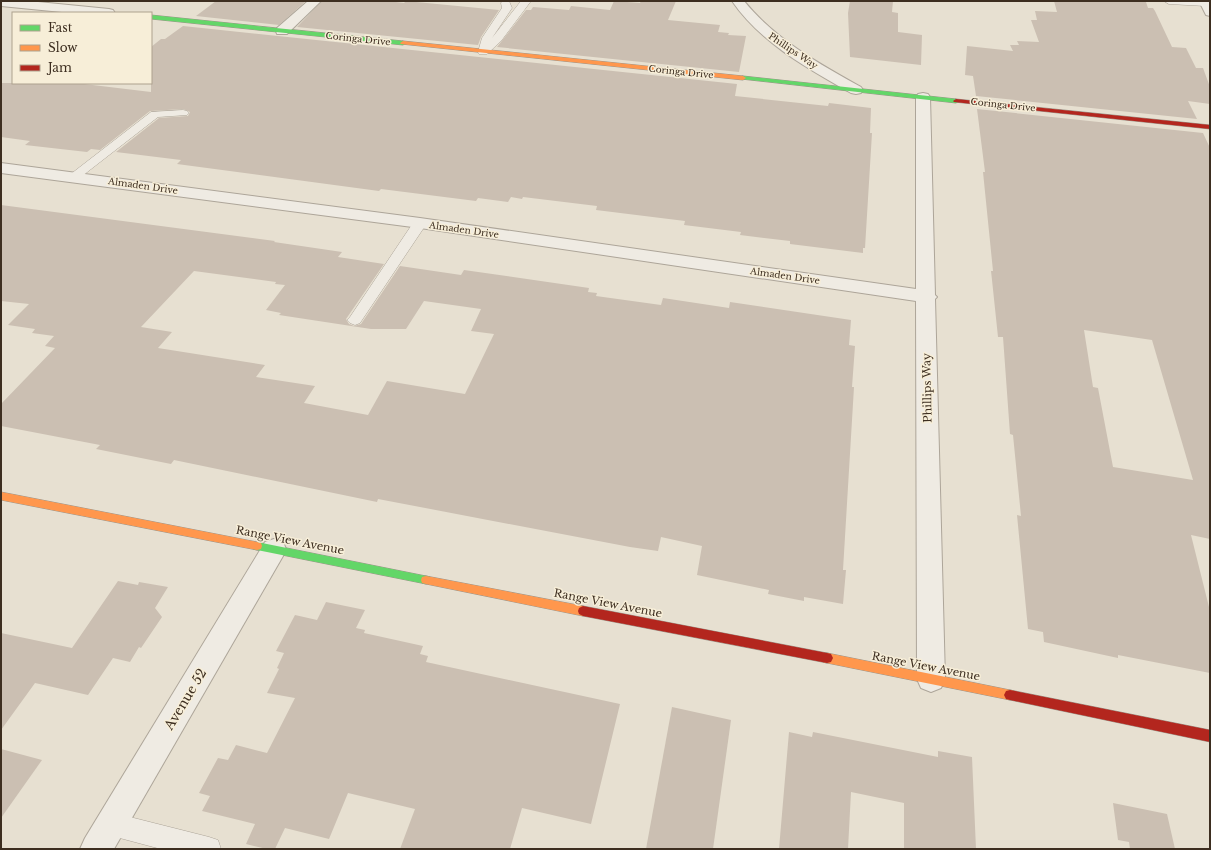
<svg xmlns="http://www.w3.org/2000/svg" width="1211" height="850" font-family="'Libre Baskerville',serif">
<rect width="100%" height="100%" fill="#e7e0d1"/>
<g fill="#cbbfb2" fill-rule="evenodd">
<polygon points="216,1 306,1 279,25 196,16"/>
<polygon points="322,1 388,1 404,3 406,1 499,10 481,37 478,45 297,27"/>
<polygon points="614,1 640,3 641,1 676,1 668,20 720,25 718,32 729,33 728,35 746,36 739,72 497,47 526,10 531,10 533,7 569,10 571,6 610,10"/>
<polygon points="850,1 893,1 892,12 898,13 898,32 922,35 921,65 850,57 848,13"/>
<polygon points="1054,1 1146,2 1148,8 1153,8 1155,11 1172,47 1186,48 1196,68 1203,68 1210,87 1210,104 1188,101 1197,119 976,96 973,76 965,75 967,46 1013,51 1010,45 1019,45 1017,41 1039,42 1031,20 1037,20 1035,11 1057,12"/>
<polygon points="183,26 737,84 735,96 828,106 829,103 871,108 870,133 872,133 865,248 863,248 863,253 790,244 790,241 740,235 741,232 684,225 685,221 596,210 597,206 523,197 522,199 511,197 508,202 478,198 476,201 381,189 379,191 177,164 181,160 116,152 159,118 188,116 190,112 183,109 150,111 100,150 91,149 87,152 25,145 30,141 1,137 1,83 76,83 151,92 151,47 161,39 165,39"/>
<path d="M977 109 1203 133 1210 148V539L1191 535 1210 611V673L1118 655V658L1044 642 1043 632 1028 629 1017 515 1021 516 1013 435 1010 434 1003 337H998L992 280 991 271H993L983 172H985ZM1084 330 1152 340 1193 480 1113 467 1098 388 1093 387Z"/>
<path d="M1 205 275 241 274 242 342 252 338 257 384 264 346 319 349 324 354 326 361 324 400 266 461 275 464 270 589 288 588 292 597 293 596 296 661 305 663 298 729 308 730 302 851 320 849 345 855 346 852 387H854L843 570H846L843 604 804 597V601L768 594 769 590 697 575 702 546 661 537 658 551 630 547 378 499 377 502 174 460 171 464 96 449 100 445 1 426V404L55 348 45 346 54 336 32 333 35 329 8 325 29 304 1 301ZM194 271 276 282 275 284 285 285 266 310 281 313 279 315 371 329H406L424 301 481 309 471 331 494 334 465 394 387 381 368 415 304 403 315 386 256 377 265 365 158 348 172 332 141 327Z"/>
<polygon points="118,581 138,585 139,582 168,587 155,608 162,617 141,648 139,647 130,662 113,658 88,695 35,683 1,730 1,633 72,648"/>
<polygon points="326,602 365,610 356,628 365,630 364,633 423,646 420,654 428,656 426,662 620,704 591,824 522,808 510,849 400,849 415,809 348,793 329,839 285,828 275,849 267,849 246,844 255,824 202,811 210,796 199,793 218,758 228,760 236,745 267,753 295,698 267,693 279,669 277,668 284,653 276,651 295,615 317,620"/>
<polygon points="672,707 731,720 713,849 646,849"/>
<polygon points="789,732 812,737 813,732 938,757 938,751 972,757 976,849 904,849 904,803 851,792 848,849 779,849"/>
<polygon points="1,749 42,760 1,818"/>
<polygon points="1113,803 1167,814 1175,849 1130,849 1129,842 1118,840"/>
</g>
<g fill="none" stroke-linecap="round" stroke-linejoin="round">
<defs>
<g id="lane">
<polygon points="503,1 509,1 512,8 492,38 521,1 531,1 501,41 487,54 479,54 478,52 482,38 502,8 501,3"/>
<polygon points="1164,1 1209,1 1210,4 1206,6 1169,4"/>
<polygon points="183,110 187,111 189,113 187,115 158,117 77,180 69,180 67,177 151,112"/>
<polygon points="420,219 425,220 427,223 360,323 355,325 350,323 347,320 350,317 415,220"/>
<polygon points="110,812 209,837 218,840 221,849 161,849 101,833 98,824 101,815"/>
</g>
<g id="street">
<polygon points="1,1 28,1 109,9 113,10 115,13 72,13 1,6"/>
<polygon points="308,1 321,1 287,34 277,34 276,31 277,28"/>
<path d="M732 1H744C776 40 818 63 861 87L863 90 861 93 856 94 851 93C807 68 761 43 732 1Z"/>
<polygon points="1199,1 1210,1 1210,16 1206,15"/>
<polygon points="923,93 928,94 930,97 935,295 937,297 935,299 945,679 941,688 931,692 921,688 917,679 916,301 420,228 1,173 1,163 420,218 916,289 916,97 918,94"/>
<polygon points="274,539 283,542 286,549 283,556 114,849 80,849 85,838 265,542"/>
</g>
<g id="fast">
<polygon points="151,15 403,41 406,43 403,45 151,19"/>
<polygon points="743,76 956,99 959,101 956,103 741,79 741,77"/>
<polygon points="257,542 426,576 430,577 431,580 430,583 426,584 257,550 253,549 252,546 253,543"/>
</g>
<g id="slow">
<polygon points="403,41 743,76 746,78 743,80 401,44 400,43"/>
<polygon points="1,492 257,542 261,543 262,546 261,549 257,550 1,500"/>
<polygon points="426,576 583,606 587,608 588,611 587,614 583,616 426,584 422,583 421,580 422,577"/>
<polygon points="827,653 1010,690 1014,691 1016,695 1014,699 1010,700 827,663 823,662 821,658 823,654"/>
</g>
<g id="jam">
<polygon points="956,99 1210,125 1210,129 954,102 953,101"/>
<polygon points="583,606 827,653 831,654 833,658 831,662 827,663 583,616 579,614 578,611 579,608"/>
<polygon points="1010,690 1210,730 1210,742 1010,700 1006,699 1004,695 1006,691"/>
</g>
</defs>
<use href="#lane" stroke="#ada599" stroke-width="1"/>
<use href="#street" stroke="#ada599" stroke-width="2"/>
<use href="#fast" stroke="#9c958a" stroke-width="1"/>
<use href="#slow" stroke="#9c958a" stroke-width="1"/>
<use href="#jam" stroke="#9c958a" stroke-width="1"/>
<use href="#lane" fill="#efebe3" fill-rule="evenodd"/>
<use href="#street" fill="#efebe3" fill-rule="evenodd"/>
<use href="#fast" fill="#63d668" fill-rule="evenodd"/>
<use href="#slow" fill="#ff974d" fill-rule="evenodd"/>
<use href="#jam" fill="#b3261e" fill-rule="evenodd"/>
</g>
<g text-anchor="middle" stroke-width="3" stroke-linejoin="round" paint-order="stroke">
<g font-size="9" fill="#3d2e20" stroke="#f7eed8">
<text transform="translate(358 39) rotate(6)" y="3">Coringa Drive</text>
<text transform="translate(793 51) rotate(34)" y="3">Phillips Way</text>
<text transform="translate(681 72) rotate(6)" y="3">Coringa Drive</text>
<text transform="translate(1003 105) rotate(6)" y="3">Coringa Drive</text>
<text transform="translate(143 186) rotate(8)" y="3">Almaden Drive</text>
<text transform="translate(464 230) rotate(8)" y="3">Almaden Drive</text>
<text transform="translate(785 276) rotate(8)" y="3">Almaden Drive</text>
</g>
<g font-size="11" fill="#3d2e20" stroke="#f7eed8">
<text transform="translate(927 388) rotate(-91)" y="4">Phillips Way</text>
<text transform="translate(290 540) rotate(11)" y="4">Range View Avenue</text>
<text transform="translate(608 603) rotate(11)" y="4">Range View Avenue</text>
<text transform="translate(926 666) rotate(11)" y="4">Range View Avenue</text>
</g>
<g font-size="13" fill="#3d2e20" stroke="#f7eed8">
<text transform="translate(185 699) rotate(-59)" y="5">Avenue 52</text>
</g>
</g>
<rect width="1211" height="850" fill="none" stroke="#3d2e20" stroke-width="4"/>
<rect x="12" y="12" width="140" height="72" fill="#f7eed8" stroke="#ada18e"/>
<rect x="20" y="25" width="20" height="6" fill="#63d668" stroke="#ada18e"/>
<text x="48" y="32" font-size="12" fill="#3d2e20">Fast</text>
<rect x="20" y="45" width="20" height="6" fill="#ff974d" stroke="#ada18e"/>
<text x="48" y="52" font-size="12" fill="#3d2e20">Slow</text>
<rect x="20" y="65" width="20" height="6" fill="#b3261e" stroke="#ada18e"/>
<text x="48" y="72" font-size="12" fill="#3d2e20">Jam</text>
</svg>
